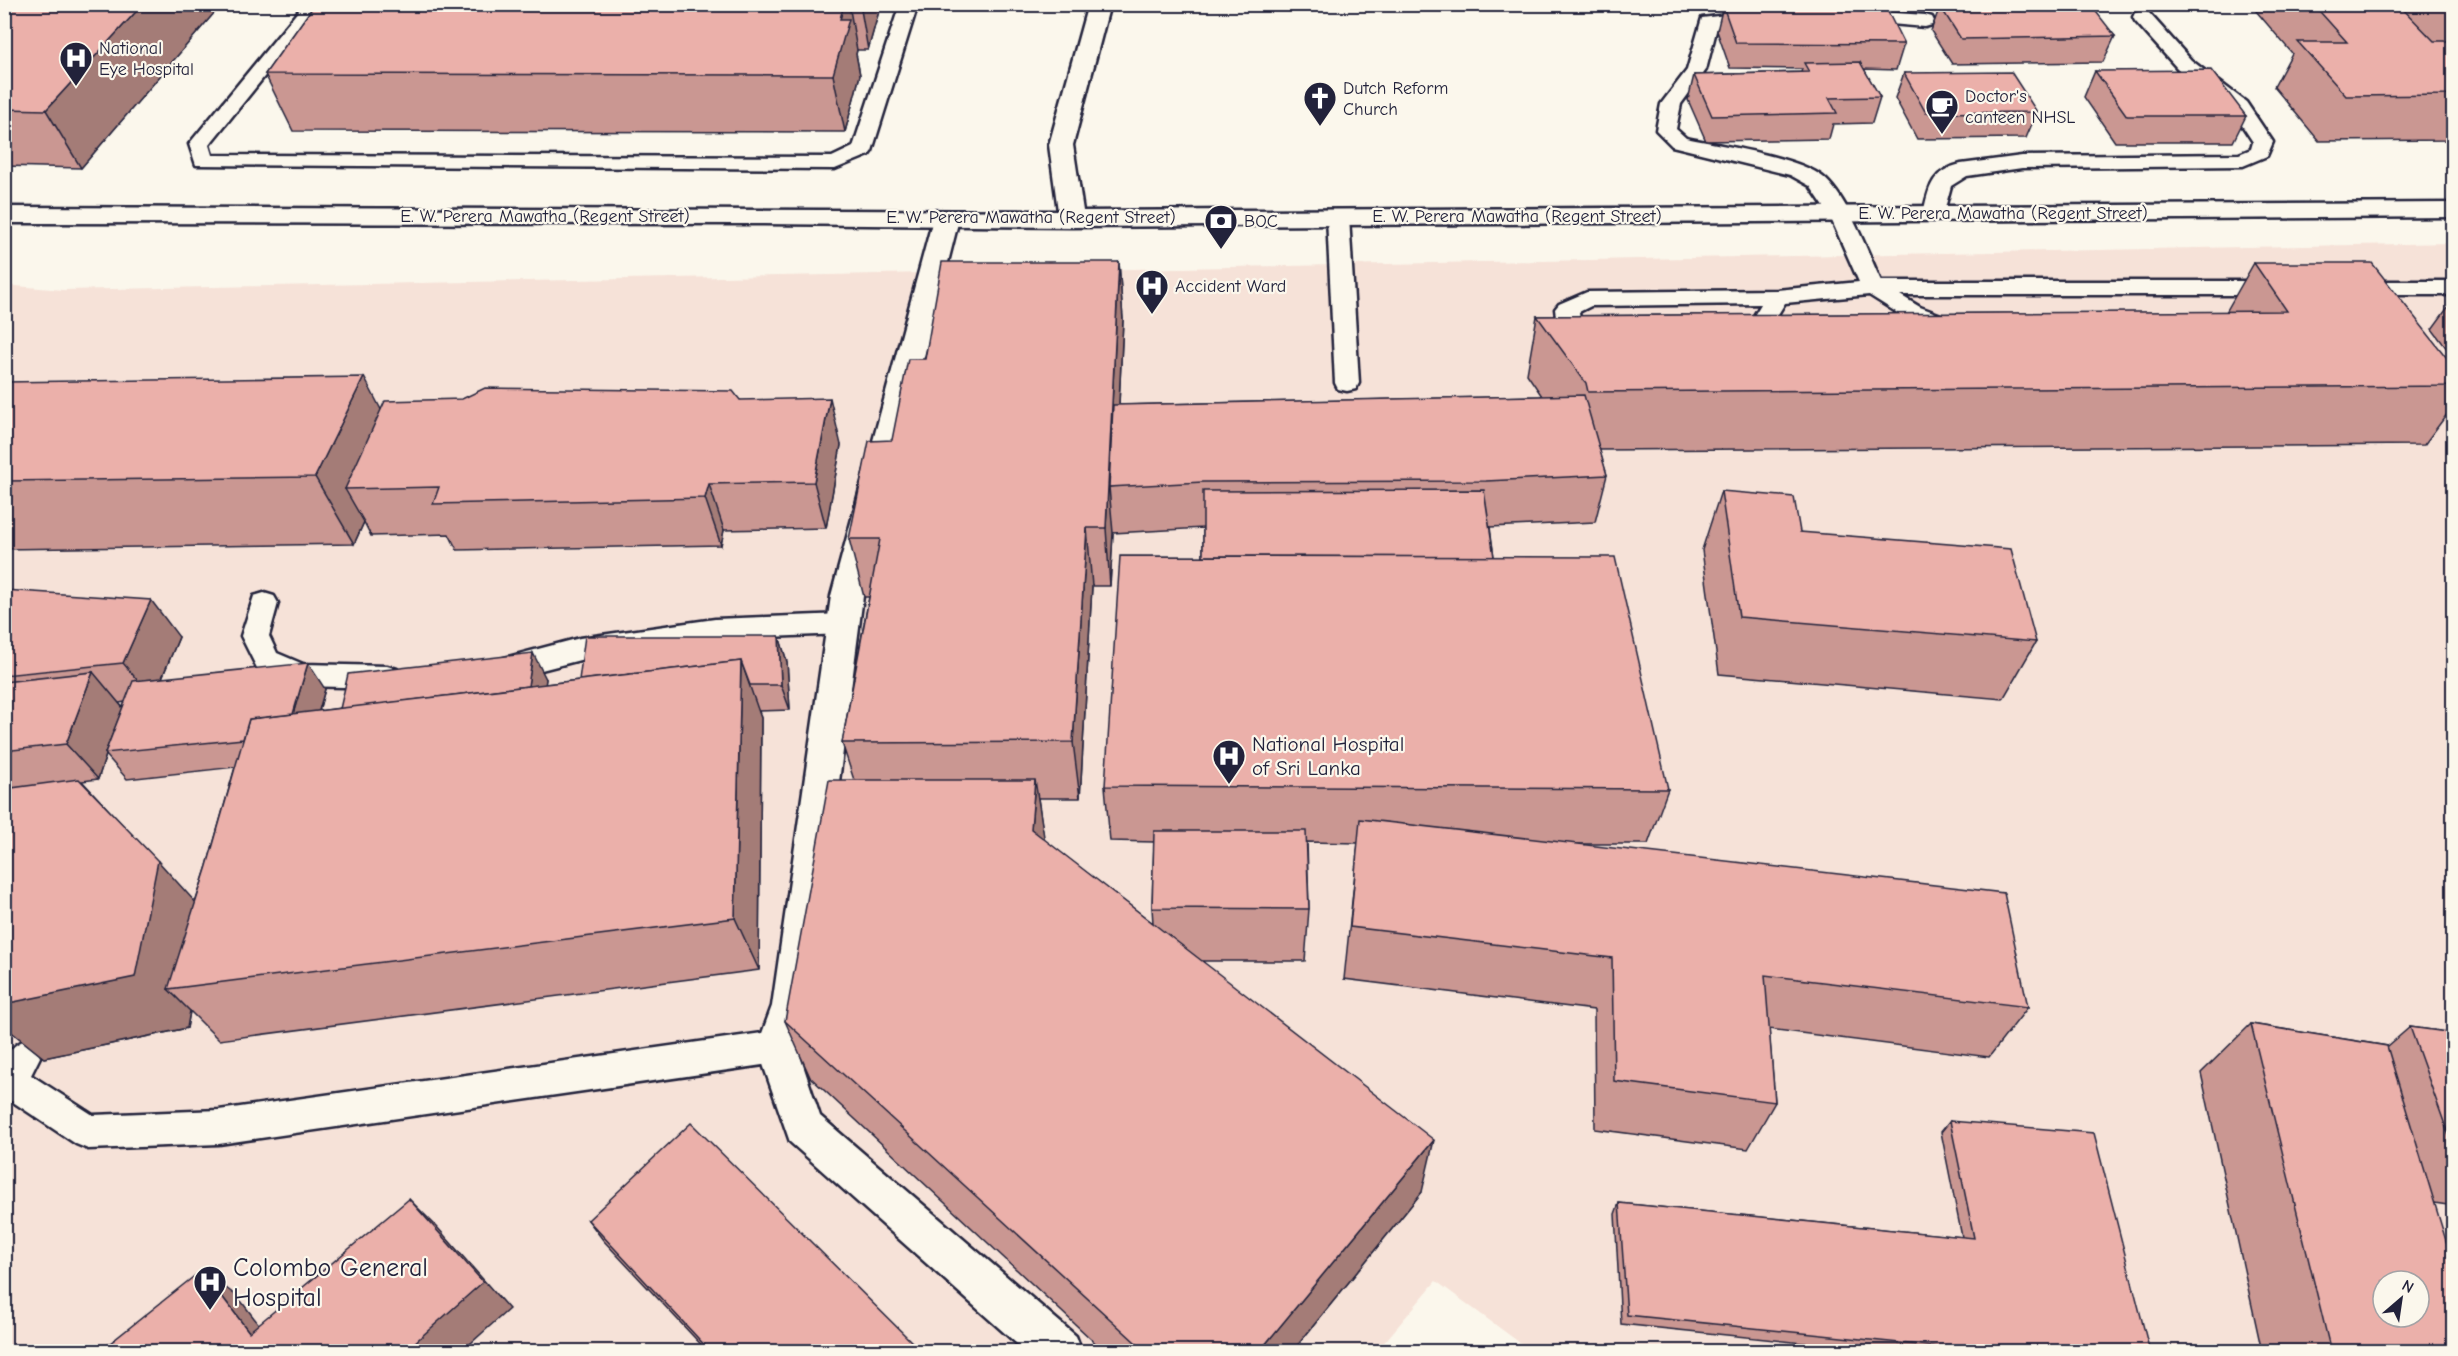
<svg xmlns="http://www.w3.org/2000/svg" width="2458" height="1356" font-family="'Comic Neue',sans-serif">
<rect width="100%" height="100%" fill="#fbf7ec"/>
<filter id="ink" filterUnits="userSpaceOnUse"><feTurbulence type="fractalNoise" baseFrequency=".0167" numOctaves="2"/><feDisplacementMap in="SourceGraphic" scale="12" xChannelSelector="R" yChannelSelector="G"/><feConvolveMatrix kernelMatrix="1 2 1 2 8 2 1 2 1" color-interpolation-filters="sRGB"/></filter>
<g filter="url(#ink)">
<path fill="#f6e2d8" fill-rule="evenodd" d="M2453 243V1351H1531L1436 1281 1377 1351H5L4 285 63 290ZM2383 1281H2419V1317H2383Z"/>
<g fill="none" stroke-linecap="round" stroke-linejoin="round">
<defs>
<g id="lane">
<polygon points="304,4 323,4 209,145 212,155 832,157 853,147 900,4 918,4 872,151 869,155 835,169 196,165 189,144"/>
<polygon points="1852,10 1925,15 1932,17 1934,21 1932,25 1925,27 1845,20 1843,16 1845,12"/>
<path d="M1758 11 1765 13 1767 17 1765 21 1717 27 1706 70 1681 104 1676 129 1686 138C1719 145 1799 157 1823 177 1847 196 1868 253 1881 281H2278L2286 283 2289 288 2286 293 2278 295H1900L1920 307 1960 322 1964 327 1960 332 1952 334 1904 317 1869 295 1785 303C1772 323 1760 352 1732 344L1728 339 1732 334 1747 327 1761 304 1591 306 1579 312 1582 335 1591 341 1595 346 1591 351C1560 360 1558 331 1555 309L1559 304 1587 292 1777 290 1859 282 1829 214 1810 186 1790 175 1672 146 1656 130 1661 104 1687 70 1702 18Z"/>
<path d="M2142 11 2149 13 2191 60 2246 102 2273 142 2267 156 2243 166 2022 168 1967 176 1951 186 1942 219 1934 220 1926 219 1923 214C1929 188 1931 171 1961 164L2022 156 2239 154 2251 149 2253 142 2232 110 2177 68 2135 21 2133 17 2135 13Z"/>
<polygon points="1338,210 1346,212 1349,217 1359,383 1356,389 1347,391 1338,389 1335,383 1327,217 1330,212"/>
<polygon points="2354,281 2454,281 2454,295 2354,295 2346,293 2343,288 2346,283"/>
<polygon points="264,593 274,596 278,603 269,636 277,653 303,664 387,666 397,669 401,677 397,685 387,688 300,686 257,668 241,636 254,596"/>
<polygon points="843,614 853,617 857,624 853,631 843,634 715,639 580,660 499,681 489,678 485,670 489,662 580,638 715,619"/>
<path d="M777 1031 789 1036 794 1047 789 1058 777 1063 219 1144 88 1149 76 1144 4 1096C4 1072 0 1051 23 1041L35 1046 40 1057 31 1075 93 1115 219 1110Z"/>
</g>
<polygon id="street" points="946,211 955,214 959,219 863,596 810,1006 797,1047 820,1116 1076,1336 1082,1352 1026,1352 790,1142 757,1047 772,1006 831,596 933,219 937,214"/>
<polygon id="secondary" points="1088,4 1110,4 1073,145 1083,211 2454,203 2454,217 1072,227 763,224 4,223 4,207 1058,211 1049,145"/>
</defs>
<use href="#lane" stroke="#22223b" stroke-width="5"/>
<use href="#street" stroke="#22223b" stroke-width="5"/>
<use href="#secondary" stroke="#22223b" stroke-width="5"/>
<use href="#lane" fill="#fbf7ec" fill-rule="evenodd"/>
<use href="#street" fill="#fbf7ec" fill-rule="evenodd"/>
<use href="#secondary" fill="#fbf7ec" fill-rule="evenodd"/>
</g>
<g fill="#ca9792" stroke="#22223b" stroke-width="1.5" fill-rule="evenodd">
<polygon points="4,4 215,12 81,168 4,166"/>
<polygon points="315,4 881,4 868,50 857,50 856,54 860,75 845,132 293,131 265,74"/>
<polygon points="2250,4 2454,4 2454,140 2319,141 2274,87 2292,53"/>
<polygon points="1723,6 1904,44 1896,70 1864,69 1880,97 1872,123 1833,124 1829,139 1706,141 1688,100 1694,75 1801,72 1802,69 1730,68 1717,31"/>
<polygon points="1940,6 2115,36 2103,62 1952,64 1931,31"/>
<polygon points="2095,71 2246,116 2233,142 2115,142 2084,97"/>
<polygon points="1904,73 2037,112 2026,138 1917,139 1895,98"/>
<path d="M1119 262 1123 320 1119 405 1542 396 1527 374 1537 316 2226 312 2254 263 2454 367V405L2424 445 1599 450 1607 475 1595 522 1490 527 1494 557 1668 789 1648 844H1573L2028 1007 1989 1057 1769 1029 1775 1102 1748 1149 1595 1129 1594 1010 1344 979 1358 843 1307 842 1309 909 1305 961H1202L1422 1192 1292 1352H1105L810 1077 785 1021 854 780 842 743 869 597H864L849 539 892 440 925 359ZM1203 528V556L1105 786 1110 841 1154 842 1152 908 1153 923 1044 840 1038 798H1080L1092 586H1110L1113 533Z"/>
<polygon points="2454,299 2454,358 2432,329"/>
<polygon points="4,382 381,410 740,400 841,445 826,528 724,530 721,545 457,550 449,534 371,536 364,522 354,544 4,549"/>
<polygon points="1721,491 1800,532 2036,642 2003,699 1719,674 1702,550"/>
<path d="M4 590 179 637 162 678 325 689 319 711 546 679 545 684 579 680 779 636 787 662 790 710 759 711 761 718 759 970 219 1040 190 1011 187 1028 44 1058 4 1026ZM125 702 123 708 119 703ZM106 755 127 779 235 767 207 866 195 903 82 781 98 779Z"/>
<polygon points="2251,1024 2388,1046 2410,1027 2454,1033 2454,1206 2434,1203 2454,1352 2262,1352 2201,1073"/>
<polygon points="1950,1121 2150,1352 1889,1352 1621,1324 1615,1214 1619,1203 1962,1237 1941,1132"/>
<polygon points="588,1220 922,1352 708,1352 603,1240"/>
</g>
<g fill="#a47b77" stroke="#22223b" stroke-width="1.5">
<polygon points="143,4 211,4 215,12 81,168 46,110"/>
<polygon points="844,4 849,4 857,50 856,54 860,75 845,132 833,75 840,19"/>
<polygon points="860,4 881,4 868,50"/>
<polygon points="1119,262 1123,320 1115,486 1109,487 1113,533 1110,586 1106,528"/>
<polygon points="364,377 399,444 345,489 364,522 354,544 315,477"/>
<polygon points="830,398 841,445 826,528 814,482"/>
<polygon points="709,484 724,530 721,545 705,498"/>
<polygon points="1087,528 1092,586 1080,798 1073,742"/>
<polygon points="151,600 179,637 153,699 123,663"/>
<polygon points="779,636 787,662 790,710 781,685"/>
<polygon points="533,653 546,679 539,730 525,704"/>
<polygon points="741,661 761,718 759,970 735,918"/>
<polygon points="308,663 325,689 305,760 287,734"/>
<polygon points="93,672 123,708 105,753 106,755 98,779 66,744"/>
<polygon points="1035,780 1045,843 1031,829"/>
<polygon points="158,861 207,915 168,989 190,1011 187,1028 44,1058 4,1026 4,1004"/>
<polygon points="1434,1140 1422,1192 1292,1352 1259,1352"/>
<polygon points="409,1199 437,1227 509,1309 461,1352 404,1352"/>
<polygon points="202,1270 238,1297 280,1352 249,1332"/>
</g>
<g fill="#ebb0aa" stroke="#22223b" stroke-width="1.5" fill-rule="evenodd">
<polygon points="4,4 143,4 46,110 4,109"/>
<polygon points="315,4 844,4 840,19 849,19 833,75 265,74"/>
<polygon points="2051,4 2090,4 2115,36 1961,39 1940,6"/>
<polygon points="2313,4 2398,4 2434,41 2454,41 2454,95 2346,96 2298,42 2347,42"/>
<polygon points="1723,6 1886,8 1904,44 1736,43"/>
<polygon points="1860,62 1880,97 1829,98 1837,113 1712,116 1694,75 1809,72 1804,63"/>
<polygon points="2211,70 2246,116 2127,116 2095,71"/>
<polygon points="2011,72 2037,112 1926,113 1904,73"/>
<polygon points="942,262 1119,262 1106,528 1087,528 1073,742 842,743 880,539 849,539 869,441 892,440 908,359 925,359"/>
<polygon points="2254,263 2372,263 2454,367 2454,386 1588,392 1586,383 1537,316 2287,311"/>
<polygon points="364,377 315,477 4,481 4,382"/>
<polygon points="485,388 733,391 740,400 830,398 814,482 709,484 705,498 433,504 439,487 345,489 385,401 462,399"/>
<polygon points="1584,395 1607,475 1486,481 1203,482 1109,487 1113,405"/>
<polygon points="1484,490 1494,557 1203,556 1203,491"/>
<polygon points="1721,491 1794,497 1800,532 2011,549 2036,642 1739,617"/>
<polygon points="1120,556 1615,557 1668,789 1105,786"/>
<polygon points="4,590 151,600 123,663 4,675"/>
<polygon points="585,636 779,636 781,685 750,685 741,661 579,680"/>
<polygon points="533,653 528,686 340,709 348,674"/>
<polygon points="741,661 735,918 168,989 207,866 249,719"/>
<polygon points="308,663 293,714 249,719 243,739 105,753 133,681"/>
<polygon points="93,672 66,744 4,751 4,682"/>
<polygon points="79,779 158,861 135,977 4,1004 4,789"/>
<polygon points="829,780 1035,780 1031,829 1434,1140 1259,1352 1146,1352 785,1021"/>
<polygon points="1360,819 2004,893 2028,1007 1765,975 1775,1102 1614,1081 1612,958 1350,927"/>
<polygon points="1154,831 1306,831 1309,909 1152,908"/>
<path d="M2251 1024 2387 1046 2454 1267V1352H2331ZM2383 1281H2419V1317H2383Z"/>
<polygon points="2410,1027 2454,1033 2454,1150"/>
<polygon points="1950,1121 2094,1133 2150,1352 1987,1352 1627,1315 1619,1203 1974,1238"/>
<polygon points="691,1123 922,1352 711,1352 588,1220"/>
<polygon points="409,1199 483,1282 404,1352 114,1352 109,1344 202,1270 249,1332"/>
<polygon points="435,1344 441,1352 426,1352"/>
</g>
</g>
<defs>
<symbol id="hospital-pin" viewBox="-11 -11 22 30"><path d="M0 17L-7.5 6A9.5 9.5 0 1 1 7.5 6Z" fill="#22223b" stroke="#fbf7ec"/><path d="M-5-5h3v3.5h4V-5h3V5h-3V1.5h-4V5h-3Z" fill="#fff"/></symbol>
<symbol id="church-pin" viewBox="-11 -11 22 30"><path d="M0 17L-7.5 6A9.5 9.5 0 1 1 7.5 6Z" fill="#22223b" stroke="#fbf7ec"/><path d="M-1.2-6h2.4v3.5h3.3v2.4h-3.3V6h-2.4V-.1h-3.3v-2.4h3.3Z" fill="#fff"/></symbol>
<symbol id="cafe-pin" viewBox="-11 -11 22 30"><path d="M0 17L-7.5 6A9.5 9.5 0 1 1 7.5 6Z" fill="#22223b" stroke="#fbf7ec"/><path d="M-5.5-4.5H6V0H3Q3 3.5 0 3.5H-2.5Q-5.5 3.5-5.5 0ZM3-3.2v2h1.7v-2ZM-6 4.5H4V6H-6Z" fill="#fff"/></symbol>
<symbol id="bank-pin" viewBox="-11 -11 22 30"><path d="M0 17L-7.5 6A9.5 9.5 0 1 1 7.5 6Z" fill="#22223b" stroke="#fbf7ec"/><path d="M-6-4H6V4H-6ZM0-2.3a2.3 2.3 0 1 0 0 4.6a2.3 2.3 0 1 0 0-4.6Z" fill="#fff"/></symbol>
</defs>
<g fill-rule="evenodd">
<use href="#hospital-pin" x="57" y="39" width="38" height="52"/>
<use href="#church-pin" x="1301" y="79" width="38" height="52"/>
<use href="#cafe-pin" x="1923" y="87" width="38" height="52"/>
<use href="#bank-pin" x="1202" y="202" width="38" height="52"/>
<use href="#hospital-pin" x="1133" y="267" width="38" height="52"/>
<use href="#hospital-pin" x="1210" y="737" width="38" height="52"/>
<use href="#hospital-pin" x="191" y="1263" width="38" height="52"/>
</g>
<g text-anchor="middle" stroke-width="4.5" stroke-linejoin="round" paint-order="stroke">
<g font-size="18" fill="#22223b" stroke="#fbf7ec" text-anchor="start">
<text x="99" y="54">National<tspan x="99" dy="21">Eye Hospital</tspan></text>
<text x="1343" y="94">Dutch Reform<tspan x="1343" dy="21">Church</tspan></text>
<text x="1965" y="102">Doctor's<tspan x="1965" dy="21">canteen NHSL</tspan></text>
<text x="1244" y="227">BOC</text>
<text x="1175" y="292">Accident Ward</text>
</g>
<g font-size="18" fill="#22223b" stroke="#fbf7ec">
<text x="2003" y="219">E. W. Perera Mawatha (Regent Street)</text>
<text x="545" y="222">E. W. Perera Mawatha (Regent Street)</text>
<text x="1517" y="222">E. W. Perera Mawatha (Regent Street)</text>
<text x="1031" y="223">E. W. Perera Mawatha (Regent Street)</text>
</g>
<g font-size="21" fill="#22223b" stroke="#fbf7ec" text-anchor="start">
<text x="1252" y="751">National Hospital<tspan x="1252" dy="24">of Sri Lanka</tspan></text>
</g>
<g font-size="26" fill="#22223b" stroke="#fbf7ec" text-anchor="start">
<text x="233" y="1276">Colombo General<tspan x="233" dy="30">Hospital</tspan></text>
</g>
</g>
<rect width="2458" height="1356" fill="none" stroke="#fbf7ec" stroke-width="24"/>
<rect x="12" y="12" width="2434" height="1332" fill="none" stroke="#22223b" stroke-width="2" filter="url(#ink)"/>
<g transform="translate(2401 1299) rotate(29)"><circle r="28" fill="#fbf7ec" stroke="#a4a2a5" stroke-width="1.5"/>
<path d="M0-4.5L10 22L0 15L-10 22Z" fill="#22223b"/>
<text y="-9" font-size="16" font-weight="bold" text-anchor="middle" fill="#22223b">N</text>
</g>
</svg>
